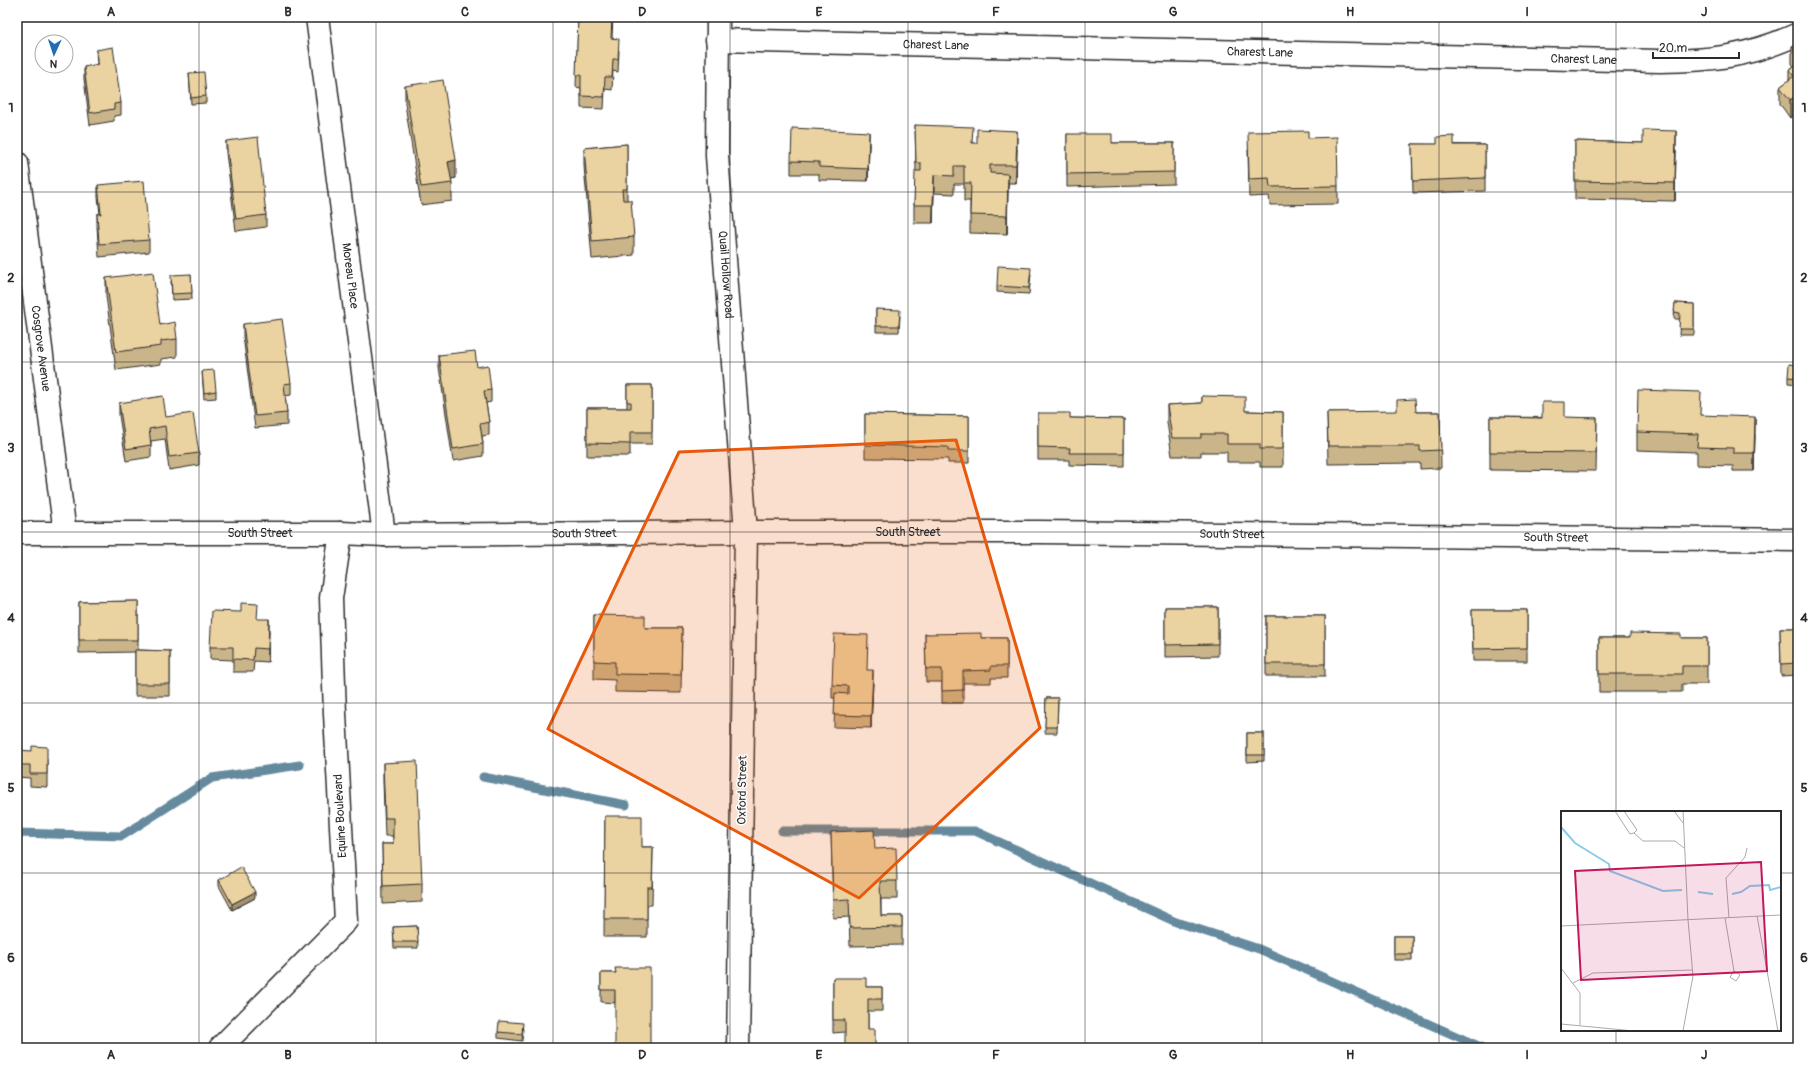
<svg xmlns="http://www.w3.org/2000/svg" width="1815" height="1065" font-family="Pangolin,sans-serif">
<rect width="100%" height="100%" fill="#fff"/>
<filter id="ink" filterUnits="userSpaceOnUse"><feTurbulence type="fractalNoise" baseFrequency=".025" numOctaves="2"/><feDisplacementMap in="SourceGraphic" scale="8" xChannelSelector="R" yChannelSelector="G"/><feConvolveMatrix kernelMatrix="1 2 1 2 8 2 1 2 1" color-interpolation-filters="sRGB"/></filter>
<g filter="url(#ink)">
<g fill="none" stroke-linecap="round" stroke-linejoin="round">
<g stroke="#658a9e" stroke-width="9">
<polyline points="483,777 626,805"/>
<polyline points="782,831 975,831 1176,922 1259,949 1481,1047 1481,1048"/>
<polyline points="17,833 122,836 212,778 300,765"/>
</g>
<defs>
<g id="minor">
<path id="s1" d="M317 17 384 535"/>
<path id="s2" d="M718 17 717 156 746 532 738 1048"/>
<path id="s3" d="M717 40 1660 61C1712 61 1750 56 1798 34"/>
<path id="s4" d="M17 163 65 533"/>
<polyline points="220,1048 346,921 335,714 331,598 341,533"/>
</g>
<g id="tertiary">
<path id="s5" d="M17 533H341L384 535 746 532H1038L1798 540"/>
</g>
</defs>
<use href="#minor" stroke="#2b2b2b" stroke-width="25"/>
<use href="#tertiary" stroke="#2b2b2b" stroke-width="25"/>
<use href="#minor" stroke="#fff" stroke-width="22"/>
<use href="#tertiary" stroke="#fff" stroke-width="22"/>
</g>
<g fill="#cab58a" stroke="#2b2b2b">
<polygon points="578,17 613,17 612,38 619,51 618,72 613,71 612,90 605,89 604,109 581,108 581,88 576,87"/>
<polygon points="1798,41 1798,112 1790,118 1780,104 1780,87 1789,80 1789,70 1794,66 1792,64 1792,46"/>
<polygon points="96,50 121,103 121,115 114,116 114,121 90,125 84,79 84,67 97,65"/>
<polygon points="189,73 206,96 206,103 191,104"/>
<polygon points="405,86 456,178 451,179 452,183 452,201 421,205 405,104"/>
<polygon points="915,125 973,143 1017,149 1016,183 1008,183 1007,234 970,233 970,201 964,201 964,184 954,184 954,194 934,193 933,223 914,223 914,205 916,171"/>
<polygon points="1067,134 1112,143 1174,143 1174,184 1067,187"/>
<polygon points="1308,138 1338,186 1338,204 1270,205 1269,196 1249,197 1248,150"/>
<polygon points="226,141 266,215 266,227 236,231 226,153"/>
<polygon points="1575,141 1643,143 1676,149 1675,201 1575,199"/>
<polygon points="627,144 627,200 634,237 634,255 592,259 584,166 584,148"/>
<polygon points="869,144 868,181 819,180 819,174 791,174 791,161"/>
<polygon points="1412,144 1485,145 1485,191 1413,193"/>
<polygon points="98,185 149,240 149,252 99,257 97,226 97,214 100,214 98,197"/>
<polygon points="191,274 192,299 172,300 171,281"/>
<polygon points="1031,274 1029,294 997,292 997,286"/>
<polygon points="106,278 177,339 177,357 161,359 161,364 116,370 106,296"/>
<polygon points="1675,303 1694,304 1694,335 1679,335 1680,319 1674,319"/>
<polygon points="876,309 900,316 899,332 876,332"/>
<polygon points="243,324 291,383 291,395 285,396 287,413 287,425 255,428 243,336"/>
<polygon points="439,355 477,367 491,390 491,402 486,403 489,422 489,435 482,436 483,444 483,456 453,461 439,368"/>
<polygon points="1798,365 1798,384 1788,383 1788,377"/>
<polygon points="202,371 216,391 216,398 204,399"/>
<polygon points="627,385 652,385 652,444 630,444 630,456 587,456 587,408 627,408"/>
<polygon points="1202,396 1245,411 1283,412 1283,467 1260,467 1260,462 1227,462 1227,452 1201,452 1201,456 1172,456 1167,422 1167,405 1202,403"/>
<polygon points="119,403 166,417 199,453 199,465 169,470 165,439 151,441 151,457 126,461 119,415"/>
<polygon points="1327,412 1440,412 1441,468 1420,469 1420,463 1328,464"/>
<polygon points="1038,413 1070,418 1124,419 1124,466 1069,465 1069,460 1038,460"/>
<polygon points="865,414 969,416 969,463 948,463 948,459 865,458"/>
<polygon points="1700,415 1755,435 1754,471 1733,471 1733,466 1697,465 1697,452 1637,450 1637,432"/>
<polygon points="1490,417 1597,418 1596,471 1490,470"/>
<polygon points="138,601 138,650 170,651 170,696 135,696 135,652 79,653 79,602"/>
<polygon points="1165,607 1218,607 1218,656 1165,657"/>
<polygon points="1472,610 1527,610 1527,661 1473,661"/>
<polygon points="594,615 645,628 682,628 681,693 615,692 615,680 594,679"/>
<rect x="1266" y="616" width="59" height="60"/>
<polygon points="258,619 269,631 268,662 254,661 253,672 233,672 233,660 210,659 210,647"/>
<polygon points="1780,628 1798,628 1798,675 1781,676"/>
<polygon points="925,634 981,638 1007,638 1007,678 991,678 991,683 963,683 963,703 942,703 942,682 926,682"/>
<polygon points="1599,638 1707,638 1707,684 1682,684 1682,692 1599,692"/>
<polygon points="868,670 873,682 871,728 834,727 835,698 832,698 832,685"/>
<polygon points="1046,698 1058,698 1057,733 1045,733"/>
<polygon points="1247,733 1264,733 1264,761 1247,762"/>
<polygon points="17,750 47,759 47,787 30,786 30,778 17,777"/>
<polygon points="383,763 422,884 422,902 383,904 382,844 393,844 393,836 385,836 383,781"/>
<polygon points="605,816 642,847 653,847 652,905 647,905 647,937 604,937"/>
<polygon points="831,832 897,881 897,899 881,899 881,916 902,916 902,945 850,946 849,917 833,918"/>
<polygon points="219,880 255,898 232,910 219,886"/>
<polygon points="417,926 418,948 394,948 393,927"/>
<rect x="1394" y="936" width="18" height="24"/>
<polygon points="601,973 616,973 615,1003 601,1002"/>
<polygon points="833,978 866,987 882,987 882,1011 868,1011 868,1029 845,1032 833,1033"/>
<polygon points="523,1029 522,1041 498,1038 498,1032"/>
</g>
<g fill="#a49371" stroke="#2b2b2b">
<polygon points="1798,94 1798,112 1790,118 1790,100"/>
<polygon points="1017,131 1017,149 1016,183 1016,165"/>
<polygon points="1676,131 1676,149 1675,201 1675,183"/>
<polygon points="869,132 869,144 868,181 868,169"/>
<polygon points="456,160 456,178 448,180 448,162"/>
<polygon points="1008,174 1008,192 1007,234 1007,216"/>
<polygon points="934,175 934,193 933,223 933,205"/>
<polygon points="1755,417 1755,435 1754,471 1754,453"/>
<polygon points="269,619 269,631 268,662 268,649"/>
<polygon points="873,670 873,682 871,728 871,716"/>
<polygon points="255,892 255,898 232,910 232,904"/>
</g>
<g fill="#ebd2a1" stroke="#2b2b2b">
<polygon points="578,17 612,17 611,38 619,39 618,59 613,59 612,77 605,77 604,97 581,96 581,75 576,75"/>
<polygon points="1798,41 1798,53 1792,46"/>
<polygon points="113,47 121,103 114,104 114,109 90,113 84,67 98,64 96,50"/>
<polygon points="1798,63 1798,94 1790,100 1780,87 1794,76 1789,70"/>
<polygon points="204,72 206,96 191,98 189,73"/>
<polygon points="443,80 456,160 448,162 452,183 421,187 405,86"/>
<polygon points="915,125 973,127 972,143 977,143 977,129 1017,131 1016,165 990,165 990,173 1008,174 1007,216 970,215 971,183 964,183 964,166 954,166 954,176 934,175 933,205 914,205 915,171 921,171 921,163 916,163"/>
<polygon points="792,128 869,132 868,169 819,167 819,162 791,161"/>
<polygon points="1643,130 1676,131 1675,183 1575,181 1575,141 1643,143"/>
<polygon points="1308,131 1308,138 1337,137 1338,186 1270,187 1269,178 1249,179 1248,132"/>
<polygon points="1067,134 1112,134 1112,143 1174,143 1174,172 1067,174"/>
<polygon points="1454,136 1454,145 1485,145 1485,178 1413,181 1412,144 1437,144 1437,137"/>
<polygon points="258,137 266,215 236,219 226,141"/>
<polygon points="627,144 627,189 622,189 623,200 631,200 634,237 592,241 584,148"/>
<polygon points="144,181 149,240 99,244 97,214 101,214 98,185"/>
<polygon points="998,266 1031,268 1029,288 997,286"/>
<polygon points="153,272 160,325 175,322 177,339 161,341 161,346 116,352 106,278"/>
<polygon points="191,274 192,293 172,294 171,275"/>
<polygon points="1675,303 1694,304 1694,329 1679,329 1680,313 1674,312"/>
<polygon points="876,309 900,310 899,326 876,326"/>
<polygon points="282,319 291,383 284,384 287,413 255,416 243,324"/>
<polygon points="475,351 477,367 488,365 491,390 484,391 489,422 480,424 483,444 453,449 439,355"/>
<polygon points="1789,364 1798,365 1798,378 1788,377"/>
<polygon points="214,370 216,391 204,393 202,371"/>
<polygon points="627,385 652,385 652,432 630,432 630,444 587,443 587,408 631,408 631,402 627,402"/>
<polygon points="1638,390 1701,392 1700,415 1755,417 1754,453 1733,453 1733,448 1697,447 1698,434 1637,432"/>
<polygon points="163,396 166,417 193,413 199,453 169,457 165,426 149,429 151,445 126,449 119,403"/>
<polygon points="1202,396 1245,397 1245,411 1283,412 1283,449 1260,449 1260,444 1227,444 1227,434 1201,434 1201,438 1172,438 1167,405 1202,403"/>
<polygon points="1415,399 1416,412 1440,412 1441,450 1420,451 1420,446 1328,446 1327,412 1397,411 1397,400"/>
<polygon points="1542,402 1565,402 1565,417 1597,418 1596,453 1490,452 1490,417 1542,418"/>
<polygon points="1038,413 1070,413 1070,418 1124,419 1124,453 1069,453 1070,448 1038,447"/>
<polygon points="865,414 969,416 969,451 948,451 948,447 865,445"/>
<polygon points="138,601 138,640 79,640 79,602"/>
<polygon points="241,603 258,604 257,619 269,619 268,649 254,648 253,660 233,659 233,647 210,647 212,611 241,612"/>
<polygon points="1165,607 1218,607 1218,644 1165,645"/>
<polygon points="1472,610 1527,610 1527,648 1473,649"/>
<polygon points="594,615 645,616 645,628 682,628 681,675 615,674 615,662 594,661"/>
<rect x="1266" y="616" width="59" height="48"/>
<polygon points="1780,628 1798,628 1798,663 1781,664"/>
<polygon points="981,633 981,638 1007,638 1007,666 991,666 991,670 963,671 963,690 942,691 942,669 926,669 925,634"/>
<polygon points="1630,633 1681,634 1681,638 1707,638 1707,666 1682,666 1682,674 1599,674 1599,638 1630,638"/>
<polygon points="834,634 868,635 867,670 873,670 871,716 834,715 835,693 848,694 848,686 832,685"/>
<polygon points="135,650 170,651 170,684 135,684"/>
<polygon points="1046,698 1058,698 1057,727 1045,727"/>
<rect x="1247" y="733" width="17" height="22"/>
<polygon points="32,746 47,747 47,774 30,774 30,765 17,765 17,750 32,751"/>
<polygon points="417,761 422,884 383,886 382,844 393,844 393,818 385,818 383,763"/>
<polygon points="605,816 642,816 642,847 653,847 652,887 647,887 647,919 604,919"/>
<polygon points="874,830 875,849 896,848 897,881 880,881 881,916 902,916 902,927 850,928 849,899 833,900 831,832"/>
<polygon points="241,867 255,892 232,904 219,880"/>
<polygon points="417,926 418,942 394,942 393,927"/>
<rect x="1394" y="936" width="18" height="18"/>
<polygon points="615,968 650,968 650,1048 615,1048 615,990 601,990 601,973 616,973"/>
<polygon points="833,978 866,978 866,987 882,987 882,999 868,999 868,1029 875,1029 875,1048 845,1048 845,1020 833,1020"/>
<polygon points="499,1021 523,1023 522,1034 498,1032"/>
</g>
</g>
<path fill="#e8590c" fill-opacity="0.2" stroke="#e8590c" stroke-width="3" stroke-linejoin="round" d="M956 440 1040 728 859 898 548 729 679 452Z"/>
<path fill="none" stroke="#2b2b2b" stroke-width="1" stroke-opacity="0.55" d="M199 17V1048M376 17V1048M553 17V1048M730 17V1048M908 17V1048M1085 17V1048M1262 17V1048M1439 17V1048M1616 17V812M17 192H1798M17 362H1798M17 532H1798M17 703H1798M17 873H1562M1780 873H1798M1616 1030V1048"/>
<g text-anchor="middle" stroke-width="3" stroke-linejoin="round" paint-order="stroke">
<g font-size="12" fill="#2b2b2b" stroke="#fff">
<text dy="4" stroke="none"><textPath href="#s3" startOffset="219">Charest Lane</textPath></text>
<text dy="4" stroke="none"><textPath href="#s3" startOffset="543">Charest Lane</textPath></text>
<text dy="4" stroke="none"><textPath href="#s3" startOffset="867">Charest Lane</textPath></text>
<text dy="4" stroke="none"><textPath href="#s2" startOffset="258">Quail Hollow Road</textPath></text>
<text dy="4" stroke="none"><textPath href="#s1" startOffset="261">Moreau Place</textPath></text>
<text dy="4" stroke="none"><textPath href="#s4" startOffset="187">Cosgrove Avenue</textPath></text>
<text dy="4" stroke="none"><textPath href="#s5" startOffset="891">South Street</textPath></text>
<text dy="4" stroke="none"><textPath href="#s5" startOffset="243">South Street</textPath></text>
<text dy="4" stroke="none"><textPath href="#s5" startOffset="567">South Street</textPath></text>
<text dy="4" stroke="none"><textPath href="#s5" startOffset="1215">South Street</textPath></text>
<text dy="4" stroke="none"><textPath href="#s5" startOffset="1539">South Street</textPath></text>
<text transform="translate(742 790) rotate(-89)" y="4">Oxford Street</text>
<text transform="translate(340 816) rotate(-93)" y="4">Equine Boulevard</text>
</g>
</g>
<g transform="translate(1561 811)">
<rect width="220" height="220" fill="#fff"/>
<path fill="none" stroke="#8bcaeb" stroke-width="2" d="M0 16 14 32 48 53 49 60 102 80 121 79M137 81 152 83M171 83 180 81 189 75 208 74 209 79 220 76"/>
<path fill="none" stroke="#aaa" stroke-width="1" d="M54 0 69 23 73 22M63 0 76 19 73 22M113 0 122 12M73 22 82 30H114L123 37M196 105 217 220M164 107 173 160 169 166 175 170 179 164 173 160M168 107 165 67 184 46 186 37M0 115 220 104M0 157 19 182V214M12 172 32 162 132 159M0 213 73 220M122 220 132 165 127 109 122 0"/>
<path fill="#c2185b" fill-opacity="0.15" stroke="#c2185b" stroke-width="2" d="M200 51 206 160 20 169 14 60Z"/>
<rect width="220" height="220" fill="none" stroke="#2b2b2b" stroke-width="2"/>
</g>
<rect width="1815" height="1065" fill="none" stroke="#fff" stroke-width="44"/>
<g transform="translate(54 54) rotate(183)"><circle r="19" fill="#ffffff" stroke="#aaaaaa"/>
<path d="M0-3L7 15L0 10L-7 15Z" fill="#1f6fb2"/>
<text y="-6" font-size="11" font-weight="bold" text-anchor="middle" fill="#2b2b2b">N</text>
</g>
<path d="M1653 52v6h86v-6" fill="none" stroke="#2b2b2b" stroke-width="2"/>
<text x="1659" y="52" font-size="12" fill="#2b2b2b" stroke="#ffffff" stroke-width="3" paint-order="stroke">20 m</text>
<rect x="22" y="22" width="1771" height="1021" fill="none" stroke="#2b2b2b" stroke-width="1.5"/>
<g font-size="13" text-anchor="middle" font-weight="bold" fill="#2b2b2b">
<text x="111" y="16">A</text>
<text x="288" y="16">B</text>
<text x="465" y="16">C</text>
<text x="642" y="16">D</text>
<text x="819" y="16">E</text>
<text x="996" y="16">F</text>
<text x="1173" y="16">G</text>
<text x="1350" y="16">H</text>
<text x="1527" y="16">I</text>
<text x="1704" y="16">J</text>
<text x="11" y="112">1</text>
<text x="1804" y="112">1</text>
<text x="11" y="282">2</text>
<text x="1804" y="282">2</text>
<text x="11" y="452">3</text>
<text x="1804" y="452">3</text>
<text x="11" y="622">4</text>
<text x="1804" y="622">4</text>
<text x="11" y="792">5</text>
<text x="1804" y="792">5</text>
<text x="11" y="962">6</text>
<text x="1804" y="962">6</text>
<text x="111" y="1059">A</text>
<text x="288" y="1059">B</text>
<text x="465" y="1059">C</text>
<text x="642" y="1059">D</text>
<text x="819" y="1059">E</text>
<text x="996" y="1059">F</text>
<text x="1173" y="1059">G</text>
<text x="1350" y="1059">H</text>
<text x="1527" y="1059">I</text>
<text x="1704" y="1059">J</text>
</g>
</svg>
